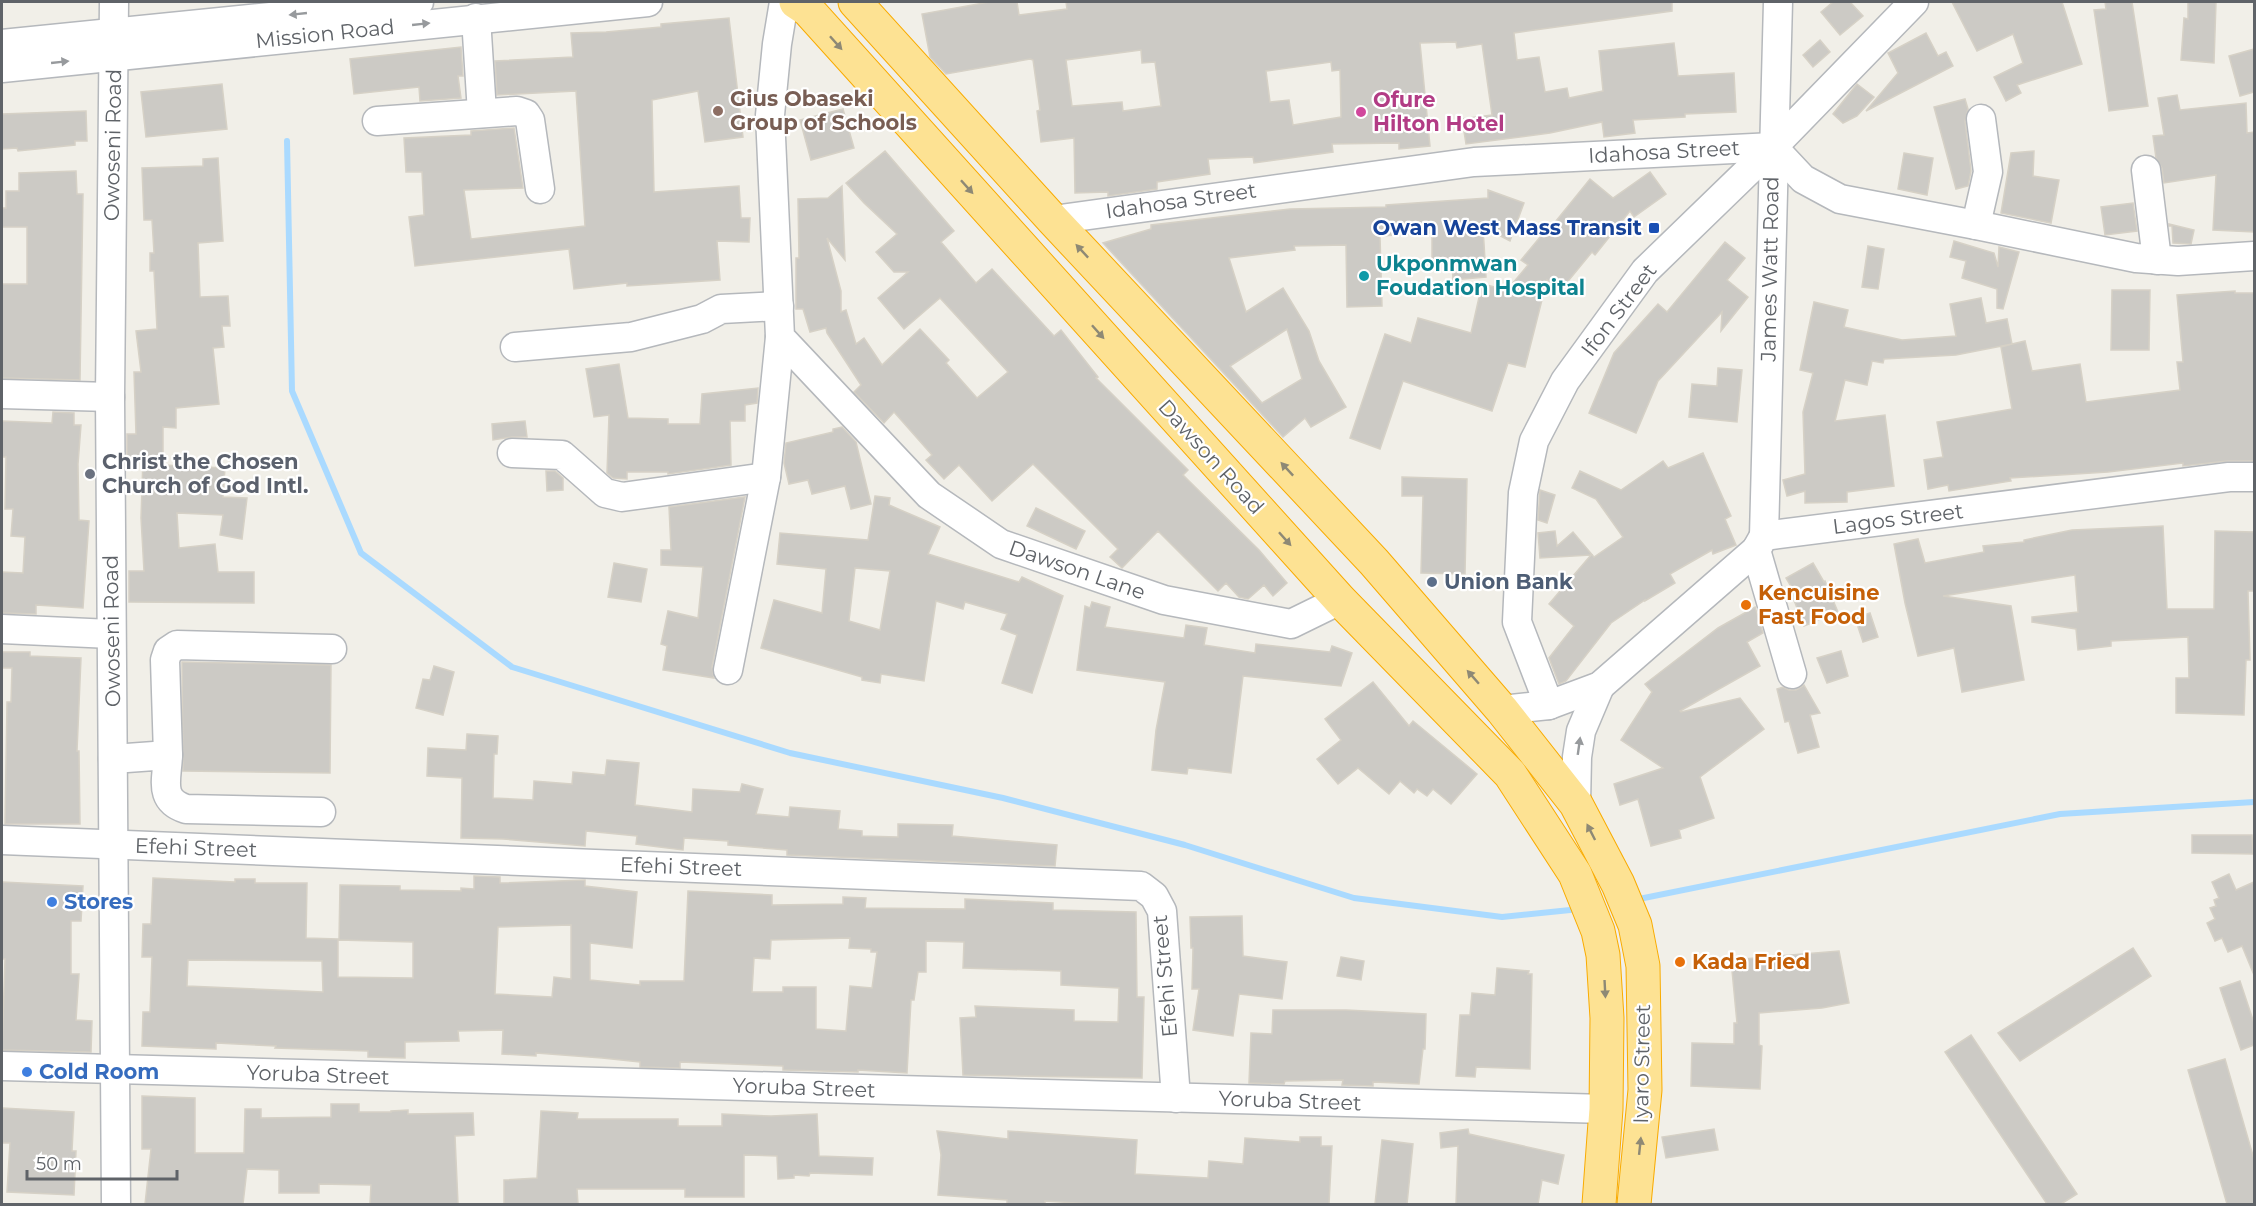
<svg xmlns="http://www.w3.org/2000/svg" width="2256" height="1206" font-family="Montserrat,sans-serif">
<rect width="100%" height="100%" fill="#f1efe8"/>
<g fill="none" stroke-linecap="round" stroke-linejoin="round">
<g stroke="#aadaff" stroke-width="6">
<polyline points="287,141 292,391 361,553 512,667 790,753 1003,798 1185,845 1354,898 1502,917 1580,909"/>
<polyline points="1634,900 2060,814 2254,802"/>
</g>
</g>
<g fill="#cccac5" stroke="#d6d1c6" stroke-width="1.5" fill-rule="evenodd">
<path d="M989 2H1017L1019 15 1067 9 1066 2H1672V11L1514 33 1517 60 1539 57 1545 92 1567 88 1569 98 1603 91 1599 51 1674 43 1678 76 1734 73 1736 112 1685 114V117L1633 120 1635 133 1604 137 1602 122 1550 133 1466 144 1462 119 1492 115 1482 44 1457 48 1456 42 1420 43 1430 146 1399 149V143L1332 144 1333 152 1254 163 1253 157 1208 159 1210 174 1157 182V189L1108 196V192L1075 193 1074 138 1041 142 1037 111 1040 110 1033 60 1030 59 946 74 930 57 922 14ZM1141 50 1142 63 1155 62 1161 106 1123 111 1122 102 1072 106 1066 60ZM1331 62 1332 71 1340 70 1341 117 1293 125 1289 100 1270 102 1266 71Z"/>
<polygon points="1833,2 1850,2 1863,16 1840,35 1821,12"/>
<polygon points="1952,2 2062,2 2082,64 2017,85 2021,93 2006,101 1994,77 2023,63 2013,34 1977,51"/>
<polygon points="2105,2 2132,2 2148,106 2109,111 2094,10 2106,9"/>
<polygon points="2188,2 2216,2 2214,63 2181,60 2184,18 2188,19"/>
<polygon points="729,18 743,137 705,142 698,91 652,100 654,192 739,186 741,218 750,218 749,242 717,241 720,280 627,286 627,283 574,289 569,249 415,266 409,217 424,215 422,172 406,172 404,138 471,135 471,131 514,128 523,188 464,190 471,239 585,226 576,91 497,95 495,61 573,57 571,33 606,32 661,27 661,24"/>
<polygon points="1926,33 1938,56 1946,52 1953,66 1866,111 1898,73 1888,53"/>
<polygon points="1820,40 1830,52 1813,67 1803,55"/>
<polygon points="461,47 463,76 458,76 461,98 420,101 419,87 354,94 350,59"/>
<polygon points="2254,49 2254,92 2240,96 2229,56"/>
<polygon points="222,84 227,129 146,137 141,92"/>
<polygon points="1857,84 1874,97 1857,116 1843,123 1833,114"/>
<polygon points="2177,95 2180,110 2246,103 2247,133 2254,132 2254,232 2213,230 2216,175 2164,183 2162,168 2156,158 2153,136 2164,135 2158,98"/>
<polygon points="1965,99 1968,109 1965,121 1971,171 1968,186 1956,189 1934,107"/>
<polygon points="843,109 854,148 811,160 800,120"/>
<polygon points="86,111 87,141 75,141 75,145 18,151 17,148 2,149 2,114"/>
<polygon points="885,151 954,231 941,242 976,283 992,269 1054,336 1061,330 1098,377 1096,378 1188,470 1183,475 1259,550 1287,583 1273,596 1264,585 1248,599 1239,597 1226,583 1218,591 1158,531 1122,568 1110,557 1118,549 1033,464 992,501 959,465 944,479 926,460 932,455 894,412 884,423 854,392 861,385 827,333 826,328 810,332 803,309 796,309 796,258 799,258 798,199 828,198 842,186 845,260 827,238 841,291 841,312 846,310 856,344 864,338 882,365 920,329 949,360 946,363 977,398 1008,372 940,298 904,329 878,298 908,272 894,272 876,252 897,234 864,203 846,183"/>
<polygon points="2034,151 2033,176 2059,180 2051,223 2001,213 2011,153"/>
<polygon points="1904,153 1933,158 1927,195 1898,189"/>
<polygon points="218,158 223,241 198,243 200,297 228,296 230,326 222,326 224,347 213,348 219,404 176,408 176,428 163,427 163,465 225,468 223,497 247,498 242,539 220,535 223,515 177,513 179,548 215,544 218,572 254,572 254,603 129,602 129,571 144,571 141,518 143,458 127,458 127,434 136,434 134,372 141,372 136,331 157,329 154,271 150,271 150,253 154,253 152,220 144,220 142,168 203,166 203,159"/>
<polygon points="76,171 77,194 83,194 80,380 2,378 2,284 27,284 27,227 2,227 2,208 6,208 6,191 19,191 19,173"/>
<polygon points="1650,172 1666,194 1634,217 1630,211 1595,255 1592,252 1560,291 1547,280 1525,367 1508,363 1492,411 1403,381 1380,449 1350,438 1385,334 1411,343 1418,318 1471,333 1482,284 1507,290 1528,265 1521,260 1541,236 1543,237 1590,179 1613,198"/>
<path d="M1488 190 1524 203 1510 241 1483 227 1486 277 1453 280 1452 263H1432V233L1380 236 1382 306 1347 307 1346 245 1294 246 1295 250 1229 258 1246 312 1283 288 1309 331 1319 361 1346 407 1311 427 1305 418 1283 437 1103 243 1151 229V225L1290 209 1386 207V205L1488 198ZM1287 329 1302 379 1262 403 1230 366Z"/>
<polygon points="2133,203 2137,231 2105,235 2101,207"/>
<polygon points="2169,224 2194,230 2191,244 2173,243 2172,226 2169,226"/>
<polygon points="1954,241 1994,253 1998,267 1999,247 2019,252 2003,309 1997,308 1997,289 1962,278 1966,261 1950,257"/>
<polygon points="1725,242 1745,258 1727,280 1748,297 1721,331 1722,312 1658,381 1636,433 1589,413 1614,353 1658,304 1667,312"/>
<polygon points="1868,246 1884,249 1878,289 1862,287"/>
<polygon points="2112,290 2150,290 2149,350 2111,350"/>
<polygon points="2235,291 2235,293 2254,293 2254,461 2227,461 2183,466 2183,463 2108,472 2010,478 2011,481 1949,491 1948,485 1928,489 1924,460 1943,457 1937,422 2012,409 2001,347 2012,344 1956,355 1884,359 1883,363 1872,361 1867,385 1845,380 1835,421 1885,415 1894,486 1847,492 1847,502 1805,503 1805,491 1787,496 1783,480 1805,474 1803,412 1813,373 1800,370 1814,302 1848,310 1844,327 1902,340 1956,336 1950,304 1981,298 1986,323 2007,319 2012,344 2025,341 2032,371 2080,364 2086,402 2180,390 2177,362 2183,362 2177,295"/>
<polygon points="619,364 628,418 668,419 668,424 700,424 702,394 758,388 757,403 745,405 745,421 730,421 731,465 668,474 668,472 627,472 627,479 613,478 607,473 609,415 594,417 586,369"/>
<polygon points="1718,368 1742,370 1737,422 1689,417 1692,384 1717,386"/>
<polygon points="53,412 74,413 74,425 81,425 78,464 79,520 89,521 83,608 36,605 36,614 2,613 2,572 23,573 25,537 11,536 13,509 5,509 6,457 2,457 2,421 52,423"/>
<polygon points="525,421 527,437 512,437 493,440 492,424"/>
<polygon points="842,427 856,442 871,504 851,509 845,486 812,494 808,480 789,484 784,463 786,443 833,432 833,429"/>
<polygon points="1703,453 1731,516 1725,519 1736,545 1713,554 1712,550 1670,574 1675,583 1645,601 1645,600 1611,623 1566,681 1559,684 1549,658 1574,626 1549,604 1591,555 1540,558 1538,533 1555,531 1557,546 1573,532 1594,557 1623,537 1596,499 1572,488 1580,471 1621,490 1663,461 1668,468"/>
<polygon points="546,471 555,471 563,478 563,490 547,491"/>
<polygon points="1402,477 1467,479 1465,574 1421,573 1423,496 1402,496"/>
<polygon points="1540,490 1555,495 1547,523 1538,520"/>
<path d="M875 496 890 498 889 505 940 527 928 554 1019 582 1022 577 1063 596 1032 693 1002 683 1017 635 1001 629 1007 614 965 602 963 609 936 601 924 681 881 674 880 683 862 680V677L761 648 774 600 822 613 826 569 777 564 780 533 868 540ZM855 568 890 571 880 630 849 621Z"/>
<polygon points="745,497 712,667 714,678 663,670 667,646 661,644 668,611 698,618 703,567 661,565 661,550 671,550 669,507"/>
<polygon points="1036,508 1085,531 1076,549 1027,526"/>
<polygon points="2163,526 2167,609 2214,609 2215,531 2254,532 2254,591 2248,591 2250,660 2246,660 2244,715 2176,713 2176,678 2189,678 2188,637 2111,641 2111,646 2078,650 2076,629 2032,622 2032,617 2078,612 2075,575 1943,596 2011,606 2024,680 1962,692 1954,648 1918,656 1905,603 1894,544 1918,539 1925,563 1984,552 1983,546 2024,542 2024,540 2072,530"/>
<polygon points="614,563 647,569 641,602 608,597"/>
<polygon points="1813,563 1824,582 1825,581 1838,612 1804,626 1792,595 1795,593 1786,578"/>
<polygon points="1092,602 1110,607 1105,627 1184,638 1186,625 1207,628 1204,645 1255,653 1256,644 1330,652 1332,646 1352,653 1341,686 1243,676 1231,773 1188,768 1187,774 1152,770 1156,730 1165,682 1077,670 1085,606 1090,608"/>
<polygon points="1755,607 1763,633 1747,642 1760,666 1680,711 1681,712 1740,698 1764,729 1700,777 1714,818 1679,830 1681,838 1651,846 1638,799 1620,805 1614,784 1663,768 1621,740 1652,692 1645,684 1718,628"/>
<polygon points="1870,613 1878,637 1863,642 1855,618"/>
<polygon points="1841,651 1848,676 1827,683 1817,658"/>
<polygon points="2,652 30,652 30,656 81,658 77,751 79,751 80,824 5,824 7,702 11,702 12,668 2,668"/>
<polygon points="182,662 331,665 330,773 183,771"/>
<polygon points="434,666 454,672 443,715 416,708 423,679 430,680"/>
<polygon points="1373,682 1409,726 1413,721 1477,774 1451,804 1433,789 1427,796 1417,789 1414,793 1400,781 1389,794 1358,768 1338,784 1317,759 1341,740 1325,719"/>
<polygon points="1804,685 1820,713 1810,715 1819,747 1798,753 1789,721 1785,722 1777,689 1783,687 1789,690 1796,690"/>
<polygon points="467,734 498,736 497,754 494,754 493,798 533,800 534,781 572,784 573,772 605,775 607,760 639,763 635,805 692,812 693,789 740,792 742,784 763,789 756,814 789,817 790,807 840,811 838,829 862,831 862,836 898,837 898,824 953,825 952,836 1057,845 1055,866 787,855 787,850 728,845 728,841 684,838 683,850 636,844 637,836 586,831 585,846 503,839 461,838 462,778 427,776 428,748 466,750"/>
<polygon points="2192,835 2252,835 2253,854 2192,853"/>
<polygon points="2229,874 2236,890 2254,882 2254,975 2242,946 2228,952 2222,938 2215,941 2207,923 2215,919 2210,908 2216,906 2214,900 2219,898 2212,882"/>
<path d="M474 876 500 877V883L585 880V886L637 892 632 948 590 943V980L640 985V981H684L688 891 772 895V905L843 904V897L866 898 865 908 965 909V899L1053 903V910L1136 912 1137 997H1144L1142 1078 963 1075 960 1018 976 1017 975 1006 1074 1010V1021L1118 1022 1119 988 1061 985V971L963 968 964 942 926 941V972H918L914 1000H911L907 1073 858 1070V1072L783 1070V1066L680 1062V1068L640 1067V1062L602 1058 536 1053V1056L502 1054 503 1030 458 1031 459 1041 405 1042V1058L368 1057V1051L275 1048 276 1046 216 1043V1049L142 1046 143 1012H150L152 957H142L143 924H151L153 878 235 882V879H255V883H307L306 938 338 939V977L413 978V942L339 940 340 885 400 886V890L461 891V888L474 889ZM571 925V979L554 977 552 997 495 994 498 927ZM850 938 849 948 871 949V952H877L872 988 850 986 846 1031 816 1029V987H783V992H752L754 958 770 959 771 940ZM188 960 322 961 323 992 187 986Z"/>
<polygon points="2,882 83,886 81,921 71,921 71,974 79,974 76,1020 92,1021 91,1052 2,1050 5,959 2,959"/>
<polygon points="1242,916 1243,956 1287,962 1282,999 1239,994 1233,1036 1193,1030 1199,989 1192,989 1193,948 1191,948 1190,917"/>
<polygon points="2133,948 2151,976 2020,1061 1998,1033"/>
<polygon points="1839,951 1849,1003 1822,1008 1759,1013 1759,1045 1762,1046 1760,1089 1691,1086 1692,1043 1734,1044 1734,1023 1737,1023 1731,960"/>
<polygon points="1341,957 1364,961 1361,980 1337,976"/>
<polygon points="1497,968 1529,971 1528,974 1532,974 1530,1069 1476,1067 1475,1077 1456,1076 1460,1015 1470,1015 1472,993 1495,995"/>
<polygon points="2240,981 2254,1023 2254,1045 2241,1050 2220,988"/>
<polygon points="1273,1010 1346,1010 1426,1014 1425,1049 1423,1049 1419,1084 1373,1082 1373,1086 1342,1085 1343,1080 1285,1081 1284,1084 1249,1083 1251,1033 1272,1034"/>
<polygon points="1971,1035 2077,1194 2061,1204 2047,1204 1945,1052"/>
<polygon points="2225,1059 2254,1159 2254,1204 2227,1204 2188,1070"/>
<polygon points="142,1096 195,1098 195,1153 244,1153 245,1109 261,1109 261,1118 331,1117 331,1104 359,1104 359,1112 391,1112 391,1111 408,1110 408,1114 473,1113 474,1135 455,1136 458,1204 370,1204 371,1185 319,1184 319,1193 279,1193 279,1170 247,1169 243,1204 145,1204 151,1149 142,1149"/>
<polygon points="2,1108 74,1112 72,1151 76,1151 74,1195 7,1192 10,1143 2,1143"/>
<polygon points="541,1111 578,1113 577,1119 678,1119 678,1126 722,1126 722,1114 771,1116 817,1114 819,1156 873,1158 872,1175 810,1173 809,1176 794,1175 794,1178 778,1179 777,1156 744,1155 744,1197 685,1197 685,1189 577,1189 578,1204 504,1204 504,1180 537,1178"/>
<polygon points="1468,1129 1469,1134 1564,1155 1558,1184 1542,1180 1538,1204 1456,1204 1458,1146 1441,1148 1440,1133"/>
<polygon points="1714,1129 1718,1150 1666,1158 1662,1137"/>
<polygon points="937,1131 1008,1139 1008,1131 1137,1140 1135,1174 1208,1178 1209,1161 1243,1164 1245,1138 1300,1142 1300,1137 1321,1137 1321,1146 1332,1146 1329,1204 1091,1204 1045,1201 1045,1204 1007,1204 1007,1200 938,1195 941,1155"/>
<polygon points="1382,1140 1413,1144 1407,1204 1375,1204"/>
</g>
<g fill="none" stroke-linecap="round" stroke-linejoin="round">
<defs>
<g id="minor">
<polyline points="114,2 110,397 116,1204"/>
<polyline points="784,2 777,44 770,115 780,337 929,495 1001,544 1164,600 1291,624 1340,600"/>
<polyline points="476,18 482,113"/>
<polyline points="2,44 419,2"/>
<polyline points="2,68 648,2"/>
<polyline points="377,121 517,111 526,114 530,120 540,189"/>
<polyline points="2146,170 2157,260"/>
<polyline points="1053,220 1474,162 1773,147 1803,179 1840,199 1976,225 2136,258 2178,261 2254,256"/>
<polyline points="1976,225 1988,172 1981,119"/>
<polyline points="515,347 631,337 702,319 721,309 779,306"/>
<polyline points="2,394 110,397"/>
<polyline points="512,453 562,455 605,493 622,497 766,477"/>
<polyline points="1764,536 1778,2"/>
<polyline points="1756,550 1792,674"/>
<polyline points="2,629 111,634"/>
<polyline points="728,670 766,477 780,337"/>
<polyline points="1549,705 1517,622 1523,493 1534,441 1565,381 1645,271 1773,147 1914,2"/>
<polyline points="1502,710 1549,705 1600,686 1756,550 1764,536 2229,477 2254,477"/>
<polyline points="168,755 165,660 168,651 177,645 332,649"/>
<path d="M113 759 168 755C167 780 158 800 186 809L321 812"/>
<polyline points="1576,804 1577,757 1581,731 1600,686"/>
<polyline points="2,840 1141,886 1154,896 1162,911 1176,1098"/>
<polyline points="2,1066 1606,1109"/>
</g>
<g id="highway">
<polyline points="796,2 808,10 1340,600 1510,774 1575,874 1598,931 1603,955 1607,1018 1606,1109 1599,1204"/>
<polyline points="855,2 1053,220 1374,562 1502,710 1576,804 1618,884 1635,925 1643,966 1645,1090 1634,1204"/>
</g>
</defs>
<use href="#minor" stroke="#b5b8bc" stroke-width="31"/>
<use href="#highway" stroke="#f9ab00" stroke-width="35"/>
<use href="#minor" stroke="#fff" stroke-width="28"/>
<use href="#highway" stroke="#fde293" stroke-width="33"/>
</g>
<defs><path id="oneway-solid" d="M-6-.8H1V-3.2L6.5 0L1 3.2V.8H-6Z" transform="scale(1.5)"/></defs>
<g fill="#979a9d">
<use href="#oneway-solid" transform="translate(298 14) rotate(174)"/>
<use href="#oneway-solid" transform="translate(421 24) rotate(-6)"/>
<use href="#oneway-solid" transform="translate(60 62) rotate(-6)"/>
<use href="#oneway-solid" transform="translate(1579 746) rotate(-82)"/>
</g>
<g fill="#8e8975">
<use href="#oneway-solid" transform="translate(836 43) rotate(48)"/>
<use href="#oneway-solid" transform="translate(967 187) rotate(48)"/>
<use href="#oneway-solid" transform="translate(1082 251) rotate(-133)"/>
<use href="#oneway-solid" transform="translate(1098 332) rotate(48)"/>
<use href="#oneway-solid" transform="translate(1287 469) rotate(-133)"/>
<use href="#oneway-solid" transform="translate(1285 539) rotate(48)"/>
<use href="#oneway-solid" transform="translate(1473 677) rotate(-131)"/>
<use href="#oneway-solid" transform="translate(1591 832) rotate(-117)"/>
<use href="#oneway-solid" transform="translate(1605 989) rotate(87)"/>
<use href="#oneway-solid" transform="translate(1640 1146) rotate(-84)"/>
</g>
<circle fill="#8d6e63" stroke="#fff" stroke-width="2" cx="718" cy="111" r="6"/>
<circle fill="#d1479c" stroke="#fff" stroke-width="2" cx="1361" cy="112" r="6"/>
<rect fill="#1a4fb4" stroke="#fff" stroke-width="2" x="1648" y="222" width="12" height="12" rx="3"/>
<circle fill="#0f9aa8" stroke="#fff" stroke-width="2" cx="1364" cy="276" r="6"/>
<circle fill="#6b7280" stroke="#fff" stroke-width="2" cx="90" cy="474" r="6"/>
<circle fill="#5c6f8a" stroke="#fff" stroke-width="2" cx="1432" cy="582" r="6"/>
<g fill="#e8710a" stroke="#fff" stroke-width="2">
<circle cx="1746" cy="605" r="6"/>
<circle cx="1680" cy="962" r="6"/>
</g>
<g fill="#3f7fe0" stroke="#fff" stroke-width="2">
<circle cx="52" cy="902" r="6"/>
<circle cx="27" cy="1072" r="6"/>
</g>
<g text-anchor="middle" stroke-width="4.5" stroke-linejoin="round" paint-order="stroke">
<g font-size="21" fill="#5f6368" stroke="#fff">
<text transform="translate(325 34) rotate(-6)" y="7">Mission Road</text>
<text transform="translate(113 145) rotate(-89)" y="7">Owoseni Road</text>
<text transform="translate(1664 152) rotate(-3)" y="7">Idahosa Street</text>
<text transform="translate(1181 201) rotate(-8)" y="7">Idahosa Street</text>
<text transform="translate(1770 269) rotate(-89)" y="7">James Watt Road</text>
<text transform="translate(1619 310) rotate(-53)" y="7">Ifon Street</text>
<text transform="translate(1211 457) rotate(48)" y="7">Dawson Road</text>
<text transform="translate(1898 519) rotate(-7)" y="7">Lagos Street</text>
<text transform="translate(1077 570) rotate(19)" y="7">Dawson Lane</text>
<text transform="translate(112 631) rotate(-91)" y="7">Owoseni Road</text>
<text transform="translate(196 848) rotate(2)" y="7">Efehi Street</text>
<text transform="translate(681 867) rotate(2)" y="7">Efehi Street</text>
<text transform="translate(1165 976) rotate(-95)" y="7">Efehi Street</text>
<text transform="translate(1642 1064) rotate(-89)" y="7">Iyaro Street</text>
<text transform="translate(318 1075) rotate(2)" y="7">Yoruba Street</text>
<text transform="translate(804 1088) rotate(2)" y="7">Yoruba Street</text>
<text transform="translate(1290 1101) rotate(2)" y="7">Yoruba Street</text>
</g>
<g font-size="21" font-weight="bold" fill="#785e54" stroke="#fff" text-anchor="start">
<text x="730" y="106">Gius Obaseki<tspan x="730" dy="24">Group of Schools</tspan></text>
</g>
<g font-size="21" font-weight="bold" fill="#b23c85" stroke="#fff" text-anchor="start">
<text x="1373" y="107">Ofure<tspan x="1373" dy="24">Hilton Hotel</tspan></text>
</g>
<g font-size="21" font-weight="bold" fill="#164399" stroke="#fff" text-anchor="end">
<text x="1642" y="235">Owan West Mass Transit</text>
</g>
<g font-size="21" font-weight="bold" fill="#0d838f" stroke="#fff" text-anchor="start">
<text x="1376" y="271">Ukponmwan<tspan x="1376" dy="24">Foudation Hospital</tspan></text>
</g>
<g font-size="21" font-weight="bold" fill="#5b616d" stroke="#fff" text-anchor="start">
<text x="102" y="469">Christ the Chosen<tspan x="102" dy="24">Church of God Intl.</tspan></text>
</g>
<g font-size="21" font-weight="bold" fill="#4e5e75" stroke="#fff" text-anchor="start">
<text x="1444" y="589">Union Bank</text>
</g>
<g font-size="21" font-weight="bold" fill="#c56008" stroke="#fff" text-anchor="start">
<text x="1758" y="600">Kencuisine<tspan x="1758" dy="24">Fast Food</tspan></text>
<text x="1692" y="969">Kada Fried</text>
</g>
<g font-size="21" font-weight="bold" fill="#366cbe" stroke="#fff" text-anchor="start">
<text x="64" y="909">Stores</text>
<text x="39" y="1079">Cold Room</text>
</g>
</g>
<rect width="2256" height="1206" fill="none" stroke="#5f6368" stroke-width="6"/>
<path d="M27 1170v9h150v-9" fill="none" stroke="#5f6368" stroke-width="3"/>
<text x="36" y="1170" font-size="18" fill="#5f6368" stroke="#ffffff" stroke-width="4.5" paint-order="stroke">50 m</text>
</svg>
